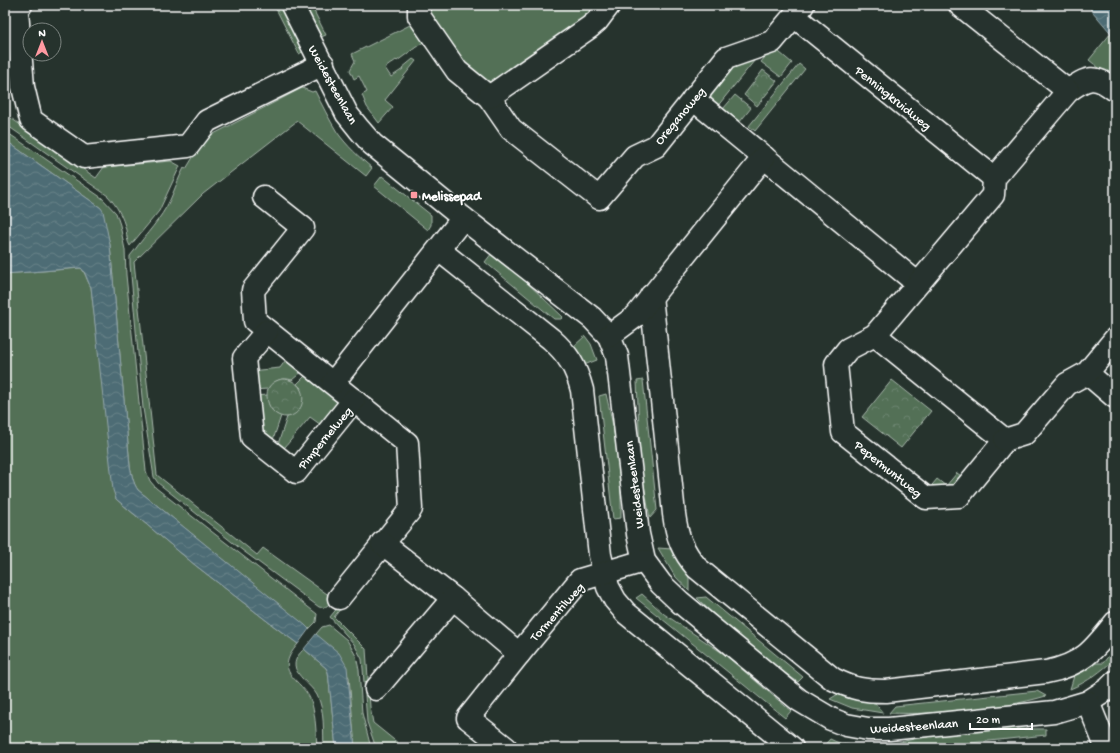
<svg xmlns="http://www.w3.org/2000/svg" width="1120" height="753" font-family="'Gochi Hand',sans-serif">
<defs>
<pattern id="park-crowns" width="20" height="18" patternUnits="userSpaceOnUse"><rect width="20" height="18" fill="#526f57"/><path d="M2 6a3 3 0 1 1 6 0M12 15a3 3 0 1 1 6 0" fill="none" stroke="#6c8570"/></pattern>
<pattern id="water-waves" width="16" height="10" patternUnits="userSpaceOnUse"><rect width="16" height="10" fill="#4d6c74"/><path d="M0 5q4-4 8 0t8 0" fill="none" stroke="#688289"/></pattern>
</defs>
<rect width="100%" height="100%" fill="#26332d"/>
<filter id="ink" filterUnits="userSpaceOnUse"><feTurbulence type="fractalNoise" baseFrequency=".025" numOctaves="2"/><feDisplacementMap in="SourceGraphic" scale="8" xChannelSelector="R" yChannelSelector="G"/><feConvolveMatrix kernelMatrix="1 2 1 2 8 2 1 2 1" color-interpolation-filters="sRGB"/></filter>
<g filter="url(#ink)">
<g fill="#526f57" stroke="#a8b7ab">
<polygon points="274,5 281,5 304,51 299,54"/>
<polygon points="304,5 311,5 326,35 321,37"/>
<polygon points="426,5 600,5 593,14 490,89 462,66 432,23"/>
<polygon points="414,23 426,40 397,61 396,60 385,68 391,77 403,69 402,68 413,59 416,61 385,100 393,107 379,123 367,107 362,95 367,92 359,76 354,79 350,70 355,61 352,54"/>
<polygon points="1111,33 1115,38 1115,81 1089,60"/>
<polygon points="773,47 792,63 781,77 761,62"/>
<polygon points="763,50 716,108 712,105 710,88 730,64"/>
<polygon points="799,64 805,69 755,131 749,126"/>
<path d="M302 88 312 92 315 91C322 105 329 119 337 132 347 146 359 157 372 168L366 176 297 121 203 194 134 262 157 475 257 555 263 548 334 599C329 604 326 609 319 607L242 550 158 483 154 477 143 408 130 264V256L134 251C146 234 161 219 170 200 175 189 178 179 184 168L186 169 204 139Z"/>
<polygon points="735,95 751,108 739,123 723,109"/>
<path d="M5 114 96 178 104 167 171 161 180 166 159 211 130 246C127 241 127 236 126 230 123 217 117 206 108 196L5 124Z"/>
<path d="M5 131 102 198 116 213 120 225 125 250 126 275 146 471 150 481 156 488 317 614 316 622 309 629 138 490C133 483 132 475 130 466L110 245 101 208 5 140Z"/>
<polygon points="382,176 431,215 431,225 428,230 374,186"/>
<polygon points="492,253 521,277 563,317 561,319 554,319 485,262"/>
<path d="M81 268C85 272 87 281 91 287L116 499 195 565 271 624 298 644C270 676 305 678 312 704 316 718 316 734 317 748H5V274Z"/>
<polygon points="585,336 591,344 597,360 584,365 578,353 573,347"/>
<path d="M288 357 304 370 292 380C283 377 273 380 268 389L252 390 250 371 280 368Z"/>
<polygon points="308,373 336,396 337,405 321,425 310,417 280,453 276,450 287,417 291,416 301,388 297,384"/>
<polygon points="643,380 657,510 650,518 642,474 641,474 639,454 640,453 637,381"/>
<path d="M606 394C616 435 622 476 621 518L613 519 599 396Z"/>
<path d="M268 395C268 405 271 413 281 416L271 446 256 434 252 396Z"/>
<polygon points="957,473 964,478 955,489 928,490 937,479 946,486"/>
<polygon points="658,548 672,549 689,572 689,591 674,575"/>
<polygon points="642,594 664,614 724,654 791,711 785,718 636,598"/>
<path d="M706 597 803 677 798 682C761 658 728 629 697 598Z"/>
<polygon points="343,601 345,603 334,617 366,649 370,707 373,723 404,748 376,748 367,722 363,669 362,659 354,644 330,617"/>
<polygon points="329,625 347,640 356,656 359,670 362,713 371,748 355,748 349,677 316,634 322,627"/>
<path d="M1115 648V659C1101 671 1088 682 1070 689L1074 676 1095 663H1103Z"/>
<path d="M304 649 326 668 328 672 336 748H324C323 732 325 710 317 695 312 686 295 675 295 665 295 658 300 653 304 649Z"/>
<path d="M1037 691 1046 696C999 710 938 715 889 713L895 706Z"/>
<polygon points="838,694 859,700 874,702 883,713 852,708 830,699"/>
<path d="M1046 729V735L923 748H822L830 739C857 753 887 745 914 739 931 736 949 734 966 732 992 728 1019 729 1046 729Z"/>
</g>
<g fill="url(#park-crowns)" stroke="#a8b7ab">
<polygon points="763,70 777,81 757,106 744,95"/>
<path d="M282 379C309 379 309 415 286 417 271 417 263 398 269 387 272 382 278 380 282 379Z"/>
<polygon points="892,380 931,411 901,448 862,417"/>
</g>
<g fill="url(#water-waves)" stroke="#94a7ac">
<polygon points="1087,5 1115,5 1115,38"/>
<path d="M5 140 101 208 103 211 110 245 130 466C132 475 133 483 138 490L305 625 309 629 298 644 271 624 195 565 116 499 113 490 91 287C87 281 86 272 81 268H78L5 274Z"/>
<polygon points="316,634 339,653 347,667 355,748 336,748 328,672 326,668 304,649"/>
</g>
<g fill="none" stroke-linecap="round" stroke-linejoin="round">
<defs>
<g id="minor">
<polyline points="21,5 17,10 23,87 31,120 84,157 188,146 207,121 323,64"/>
<polyline points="292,5 347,114 359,129 372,144 463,218 592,318 609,336 617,356 638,534 644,561 661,584 680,602 799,700 831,719 846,725 868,729 889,729 1054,712 1088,702 1108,689 1115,682"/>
<polyline points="419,5 419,16 457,71 489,97 511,129 599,198 635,156 656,146 726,58 772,42 803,5"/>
<polyline points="794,16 994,178"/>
<path d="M1068 91C1087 77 1095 74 1115 90"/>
<polyline points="489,97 590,27 597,21 609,5"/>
<polyline points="693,99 917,283"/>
<polyline points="264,197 303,228 253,290 255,321 407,443 411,509 339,598"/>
<path d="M439 250 551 339C568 354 576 367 582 390L600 555 608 587 615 600 626 613 792 748"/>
<path d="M651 296 674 514C677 537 682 550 697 568L833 679C853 689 864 691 886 691L1046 672C1082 665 1093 651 1115 623"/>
<polyline points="267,331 244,358 252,437 296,472 354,400"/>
<polyline points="875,335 1005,440 959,496 926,498 843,432 836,364 848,349 875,335 993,195 994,178 1068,91 960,5"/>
<polyline points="609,336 636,316 764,157"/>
<polyline points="1087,373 1115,397"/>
<polyline points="333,383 463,218"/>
<polyline points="1005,440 1024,434 1067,384 1087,373 1115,339"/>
<polyline points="382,543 453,598 519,654 468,718 506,748"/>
<polyline points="519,654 580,580 644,561"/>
<polyline points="376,689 453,598"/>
<polyline points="1088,702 1105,744"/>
</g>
</defs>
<use href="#minor" stroke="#fff" stroke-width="25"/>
<use href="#minor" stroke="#26332d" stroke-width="22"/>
</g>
</g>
<rect fill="#ff9aa2" stroke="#26332d" stroke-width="1.5" x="410" y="191" width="8" height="8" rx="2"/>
<g text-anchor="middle" stroke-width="3.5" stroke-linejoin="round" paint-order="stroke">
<g font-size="13" fill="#fff" stroke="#26332d">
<text transform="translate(334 84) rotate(61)" y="5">Weidesteenlaan</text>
<text transform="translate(894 97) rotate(39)" y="5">Penningkruidweg</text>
<text transform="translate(679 115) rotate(-50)" y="5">Oreganoweg</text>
<text transform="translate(324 437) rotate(-50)" y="5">Pimpernelweg</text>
<text transform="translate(889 468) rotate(39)" y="5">Pepermuntweg</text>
<text transform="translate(633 485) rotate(-97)" y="5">Weidesteenlaan</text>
<text transform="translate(556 611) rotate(-48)" y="5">Tormentilweg</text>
<text transform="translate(914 725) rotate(-4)" y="5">Weidesteenlaan</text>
</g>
<g font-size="13" font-weight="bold" fill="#fff" stroke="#26332d" text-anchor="start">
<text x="422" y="200">Melissepad</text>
</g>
</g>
<rect width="1120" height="753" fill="none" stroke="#26332d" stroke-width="20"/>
<rect x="10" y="10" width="1100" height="733" fill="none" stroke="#fff" stroke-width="1.5" filter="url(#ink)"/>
<g transform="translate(42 42)"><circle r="19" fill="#26332d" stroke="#7d8581"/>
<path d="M0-3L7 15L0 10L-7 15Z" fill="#ff9aa2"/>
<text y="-6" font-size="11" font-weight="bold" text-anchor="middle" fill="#ffffff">N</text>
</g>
<path d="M970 723v6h62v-6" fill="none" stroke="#ffffff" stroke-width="2"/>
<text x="976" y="723" font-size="12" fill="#ffffff" stroke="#26332d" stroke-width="3" paint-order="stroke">20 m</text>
</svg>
